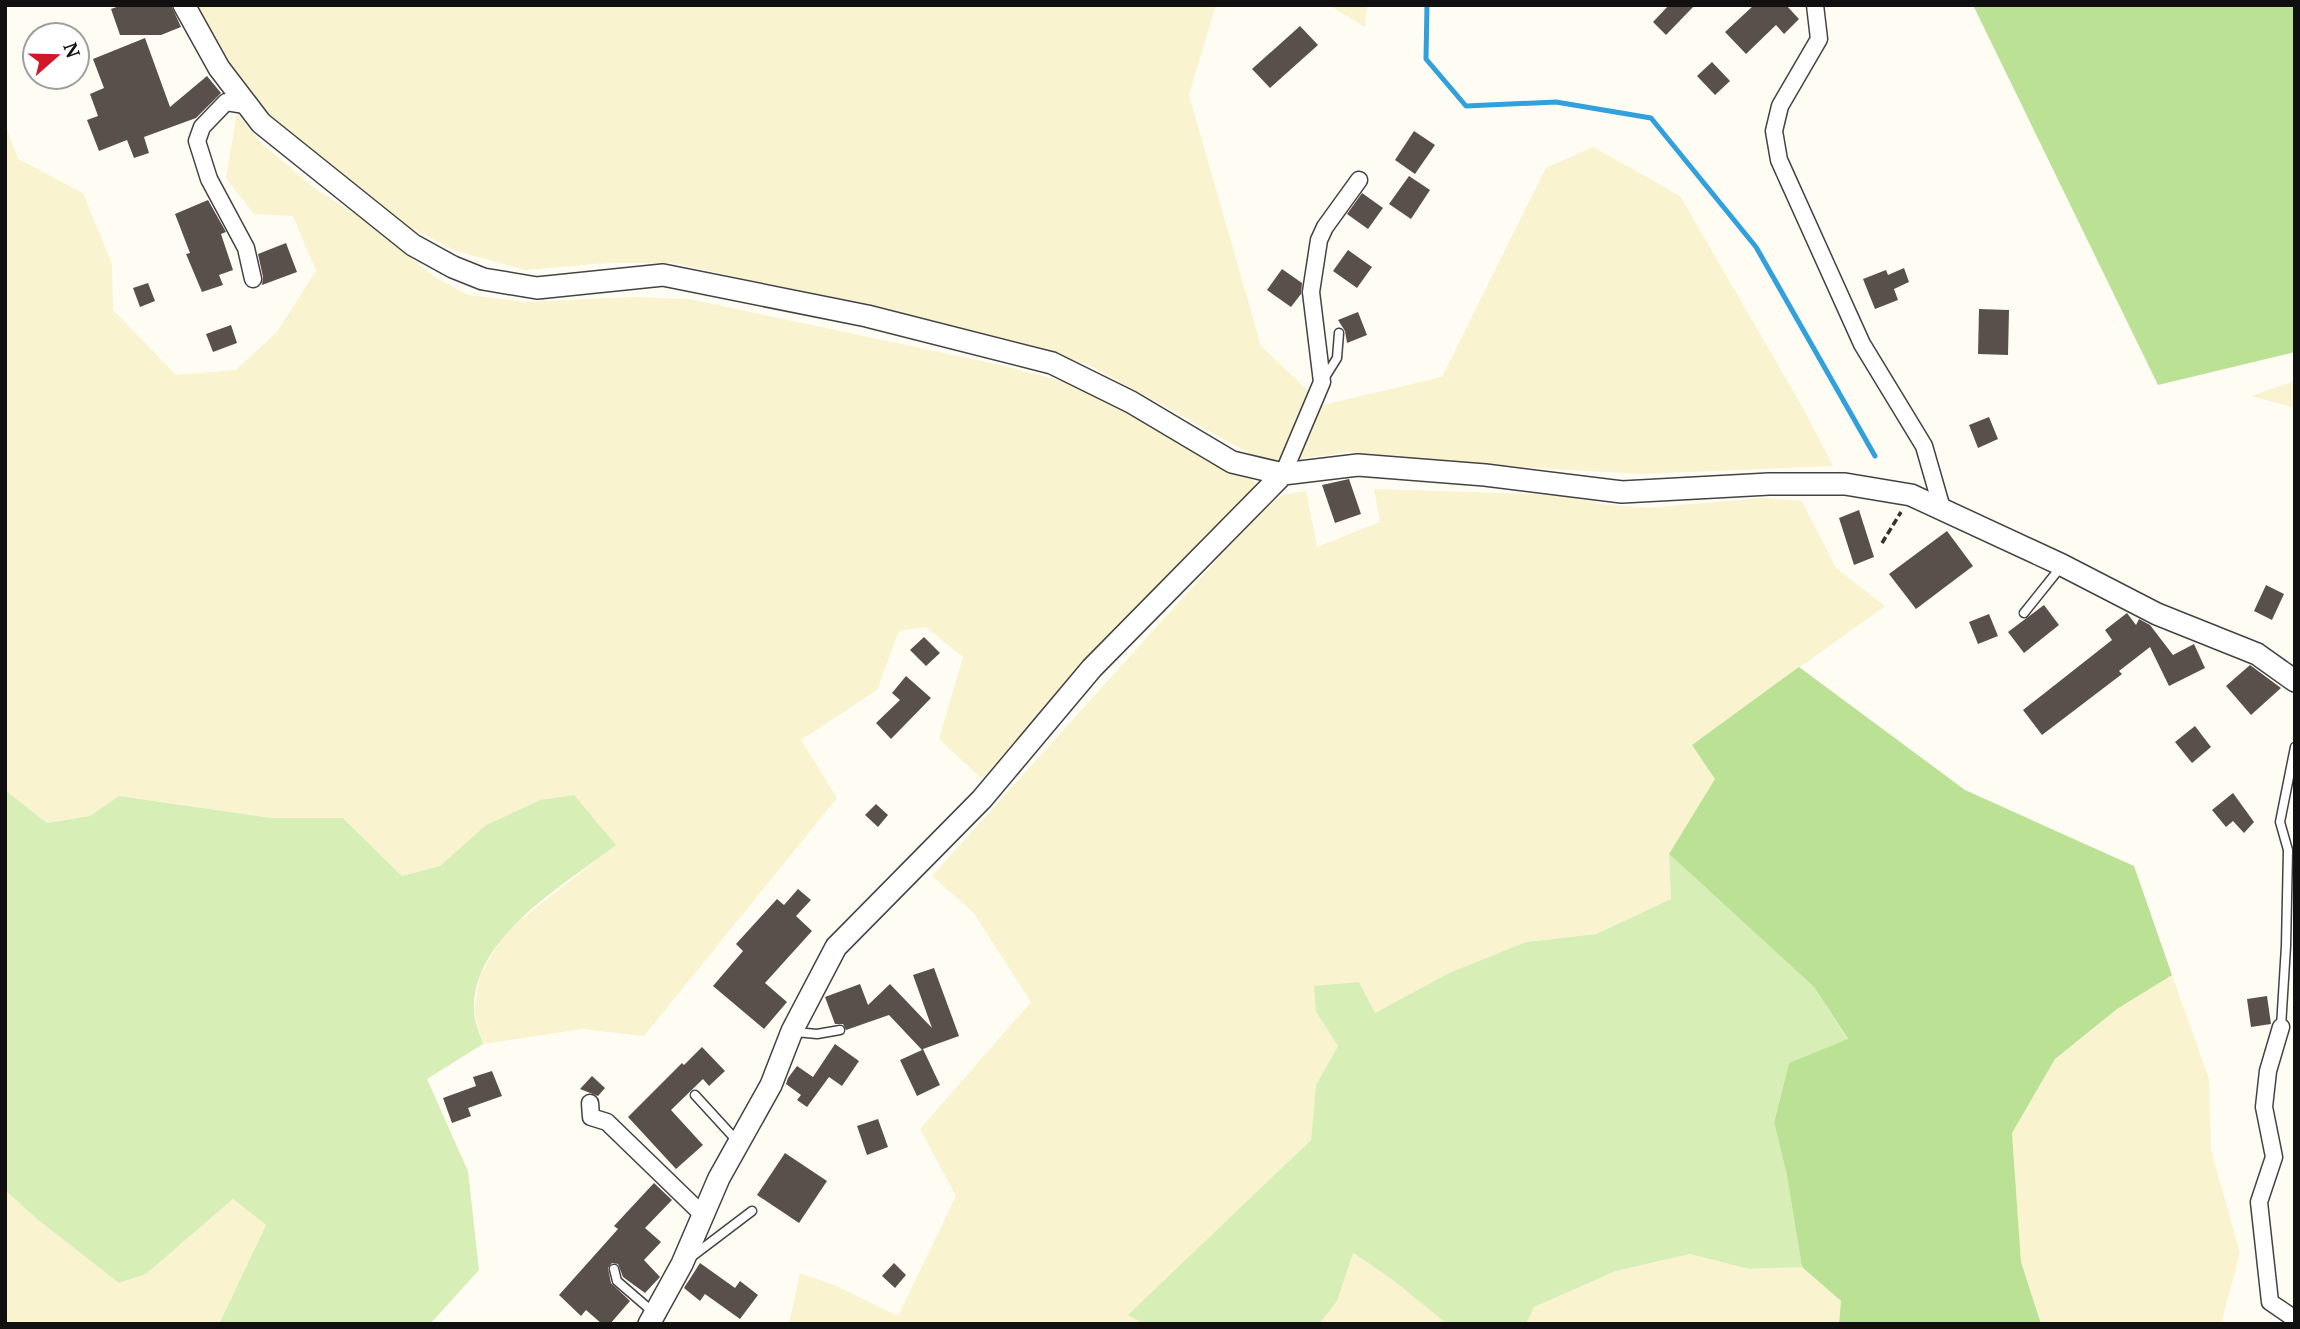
<svg xmlns="http://www.w3.org/2000/svg" width="2300" height="1329" font-family="'PT Serif',serif">
<rect width="100%" height="100%" fill="#fffcf3"/>
<g fill="#f9f3cf">
<polygon points="189,5 1216,5 1189,95 1261,346 1323,405 1442,377 1546,168 1593,147 1680,196 1803,408 1833,466 1642,474 1395,460 1349,452 1276,462 1256,457 1089,365 1010,341 675,263 605,263 525,270 456,251 395,220 284,133 233,73"/>
<polygon points="1329,5 1367,5 1365,27"/>
<polygon points="237,113 260,142 314,188 369,223 433,276 468,295 526,302 633,297 689,299 1005,366 1069,383 1151,421 1201,457 1233,474 1252,479 1255,483 1253,489 982,779 939,739 963,657 926,627 899,631 877,690 801,740 837,798 644,1036 582,1029 483,1044 474,1012 480,975 506,931 616,845 540,800 486,825 440,866 402,876 343,818 271,818 119,796 90,816 47,823 5,790 5,123 18,159 83,193 112,264 113,310 176,375 236,370 277,332 316,271 293,216 254,214 226,178"/>
<polygon points="2295,381 2295,408 2251,396"/>
<polygon points="1374,489 1562,495 1601,504 1648,508 1761,498 1802,501 1836,568 1885,606 1692,745 1715,779 1669,854 1671,899 1596,934 1526,942 1449,973 1375,1013 1316,1012 1338,1046 1316,1085 1311,1140 1129,1315 1144,1324 789,1324 800,1273 836,1286 898,1316 956,1196 920,1129 1031,1002 973,912 932,876 1261,511 1283,495 1306,491 1317,547 1380,522"/>
<polygon points="2172,975 2209,1079 2211,1150 2240,1253 2221,1324 2041,1324 2021,1262 2012,1133 2055,1059 2117,1009"/>
<polygon points="5,1190 38,1220 119,1283 146,1274 233,1199 266,1225 219,1324 5,1324"/>
<polygon points="1352,1253 1393,1280 1447,1324 1319,1324 1337,1300"/>
<polygon points="1690,1254 1749,1269 1802,1267 1841,1301 1839,1324 1526,1324 1534,1307 1616,1271"/>
</g>
<g fill="#d7efb7">
<path d="M5 790 47 823 90 816 119 796 271 818H343L402 876 440 866 486 825 540 800 574 795 616 845C565 885 470 937 474 1013 475 1023 480 1034 483 1044L427 1079 468 1171 479 1270 430 1324H219L266 1225 233 1199 146 1274 119 1283 38 1220 5 1190Z"/>
<polygon points="1669,854 1814,987 1848,1040 1789,1063 1774,1121 1787,1176 1802,1267 1749,1269 1690,1254 1616,1271 1534,1307 1526,1324 1447,1324 1393,1280 1353,1253 1337,1301 1319,1324 1144,1324 1128,1315 1311,1140 1316,1085 1338,1046 1316,1012 1314,986 1359,982 1375,1013 1449,973 1526,942 1596,934 1671,899"/>
</g>
<g fill="#bbe195">
<polygon points="1973,5 2295,5 2295,352 2158,385"/>
<polygon points="1799,667 1965,790 2134,866 2172,975 2117,1009 2055,1059 2012,1133 2021,1262 2041,1324 1839,1324 1841,1301 1802,1267 1787,1176 1774,1122 1789,1063 1848,1039 1814,987 1669,854 1715,779 1692,745"/>
</g>
<g fill="none" stroke-linecap="round" stroke-linejoin="round">
<polyline stroke="#30a1dc" stroke-width="5" points="1427,5 1426,59 1466,106 1556,102 1651,118 1756,247 1875,456"/>
</g>
<g fill="#5a504b">
<polygon points="122,5 171,5 181,27 161,35 120,35 111,9"/>
<polygon points="1669,5 1695,5 1666,35 1653,22"/>
<polygon points="1754,5 1786,5 1799,19 1784,34 1776,25 1746,54 1725,32"/>
<polygon points="1300,26 1318,45 1270,88 1252,69"/>
<polygon points="145,38 170,107 207,76 221,93 196,118 144,137 149,153 134,158 127,140 99,151 87,120 98,116 90,94 104,88 93,59"/>
<polygon points="1712,62 1730,81 1715,95 1697,76"/>
<polygon points="1414,131 1435,145 1415,174 1395,160"/>
<polygon points="1409,176 1430,190 1411,219 1389,204"/>
<polygon points="1362,193 1383,208 1368,229 1347,214"/>
<polygon points="208,200 226,232 221,234 233,270 219,275 223,285 202,292 186,254 190,253 175,214"/>
<polygon points="286,243 297,272 262,285 263,277 258,254"/>
<polygon points="1348,250 1372,267 1357,288 1333,271"/>
<polygon points="1904,268 1909,282 1894,289 1898,300 1875,309 1863,279 1886,270 1888,275"/>
<polygon points="1282,269 1302,283 1301,294 1291,307 1267,290"/>
<polygon points="148,283 155,301 140,307 133,288"/>
<polygon points="1979,309 2009,310 2008,355 1978,354"/>
<polygon points="1358,312 1367,335 1347,343 1345,331 1338,320"/>
<polygon points="231,325 237,343 213,352 206,334"/>
<polygon points="1989,417 1998,439 1978,448 1969,425"/>
<polygon points="1349,479 1361,514 1335,523 1322,485"/>
<polygon points="1859,510 1874,557 1854,565 1839,518"/>
<polygon points="1947,531 1973,566 1916,609 1889,574"/>
<polygon points="2266,585 2284,594 2272,620 2254,611"/>
<polygon points="2044,605 2059,625 2024,653 2008,632"/>
<polygon points="2127,613 2136,625 2139,619 2150,625 2173,655 2194,644 2205,668 2169,686 2150,647 2119,671 2122,674 2042,735 2023,710 2112,640 2105,630"/>
<polygon points="1989,614 1998,636 1978,644 1969,622"/>
<polygon points="924,637 940,653 926,666 910,650"/>
<polygon points="2250,665 2281,688 2251,715 2226,686"/>
<polygon points="906,676 931,698 891,739 876,723 900,700 892,693"/>
<polygon points="2195,726 2211,747 2192,763 2175,742"/>
<polygon points="2233,793 2254,822 2244,833 2233,821 2226,827 2212,810"/>
<polygon points="876,804 888,815 878,827 865,815"/>
<polygon points="798,889 811,900 796,916 812,931 765,983 787,1002 764,1029 713,986 743,951 736,944 777,899 784,905"/>
<polygon points="934,968 959,1036 923,1049 940,1085 917,1096 900,1060 922,1050 889,1015 846,1030 843,1024 835,1024 825,997 860,984 868,1005 890,984 932,1028 913,975"/>
<polygon points="2267,996 2271,1024 2251,1027 2247,999"/>
<polygon points="835,1044 859,1061 842,1086 829,1077 807,1107 797,1100 801,1095 786,1084 788,1078 797,1066 813,1077"/>
<polygon points="702,1047 725,1071 709,1086 703,1079 671,1110 703,1145 676,1169 628,1117 682,1063 684,1065"/>
<polygon points="492,1071 502,1096 468,1108 471,1116 452,1123 443,1098 476,1086 473,1077"/>
<polygon points="592,1076 605,1088 598,1096 580,1089"/>
<polygon points="878,1119 888,1147 867,1155 857,1126"/>
<polygon points="785,1153 827,1181 799,1223 757,1195"/>
<polygon points="654,1183 672,1200 645,1228 661,1242 644,1260 660,1277 645,1293 623,1277 618,1264 612,1263 608,1268 611,1283 630,1301 610,1324 602,1324 586,1310 581,1316 559,1295 618,1229 614,1226"/>
<polygon points="700,1263 735,1288 740,1281 758,1295 740,1319 705,1294 700,1301 684,1288"/>
<polygon points="894,1263 906,1275 895,1288 882,1276"/>
</g>
<g fill="none" stroke-linecap="round" stroke-linejoin="round">
<defs>
<g id="service">
<polyline points="1322,382 1337,358 1339,333"/>
<polyline points="2024,613 2060,568"/>
<polyline points="2281,1027 2286,946 2288,850 2280,822 2295,747"/>
<polyline points="795,1032 817,1034 840,1030"/>
<polyline points="695,1095 738,1142"/>
<polyline points="690,1258 752,1211"/>
<polyline points="614,1269 617,1281 653,1312"/>
</g>
<g id="minor">
<polyline points="1815,5 1819,39 1780,106 1774,131 1779,160 1862,344 1924,446 1943,512"/>
<polyline points="245,105 226,102 202,127 197,141 209,179 246,248 253,279"/>
<polyline points="1283,474 1322,382 1311,292 1319,240 1325,227 1359,180"/>
<polyline points="2281,1027 2268,1071 2264,1107 2274,1157 2259,1202 2270,1302 2295,1319"/>
<polyline points="590,1103 591,1117 607,1122 703,1215"/>
</g>
<g id="tertiary">
<polyline points="184,5 219,68 261,123 413,245 453,267 483,279 537,288 663,275 867,316 1052,363 1131,402 1232,462 1283,474"/>
<polyline points="649,1324 682,1264 719,1178 771,1085 792,1031 836,947 982,799 1092,668 1283,474 1358,465 1485,475 1622,492 1769,484 1845,484 1911,495 2062,565 2157,614 2257,654 2295,681"/>
</g>
</defs>
<use href="#service" stroke="#434343" stroke-width="11"/>
<use href="#minor" stroke="#434343" stroke-width="19"/>
<use href="#tertiary" stroke="#434343" stroke-width="24"/>
<polyline stroke="#323232" stroke-width="3.5" stroke-dasharray="7 3.5" stroke-linecap="butt" points="1882,543 1901,512"/>
<use href="#service" stroke="#fff" stroke-width="8"/>
<use href="#minor" stroke="#fff" stroke-width="16"/>
<use href="#tertiary" stroke="#fff" stroke-width="21"/>
</g>
<rect width="2300" height="1329" fill="none" stroke="#101010" stroke-width="14"/>
<g transform="translate(56 56) rotate(70)"><circle r="33" fill="#ffffff" stroke="#9f9f9f" stroke-width="2"/>
<path d="M0-5L12 26L0 18L-12 26Z" fill="#d0182a"/>
<text y="-10" font-size="19" font-weight="bold" text-anchor="middle" fill="#101010">N</text>
</g>
</svg>
